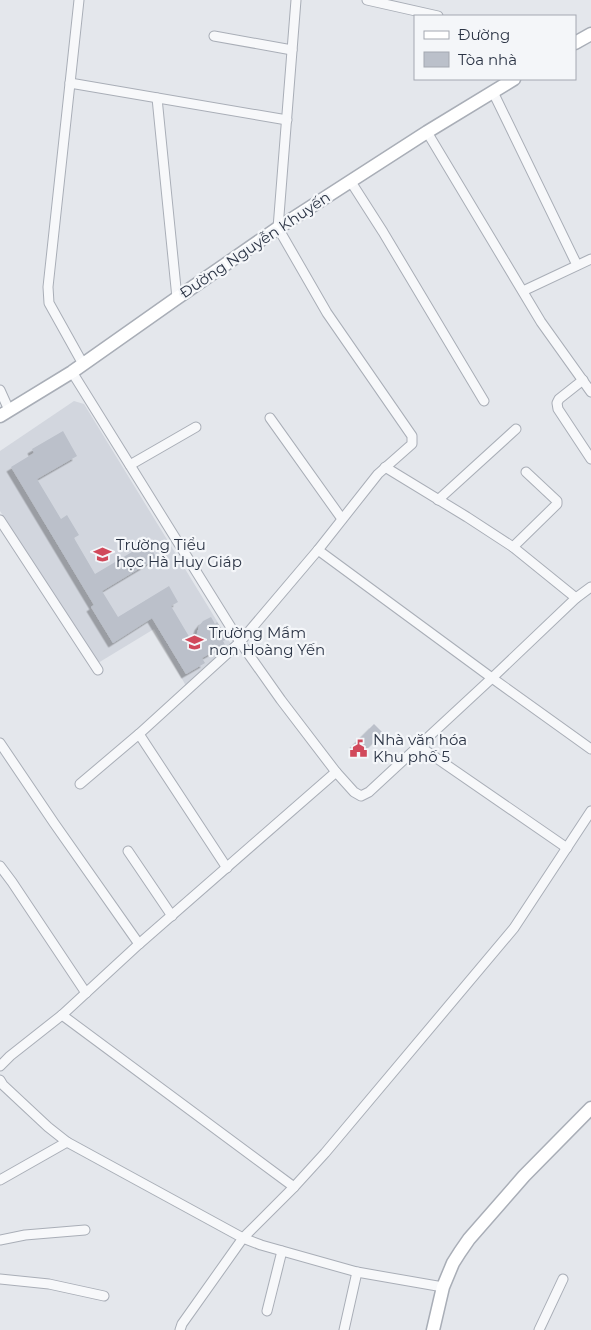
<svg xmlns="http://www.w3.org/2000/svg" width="591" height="1330" font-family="Montserrat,sans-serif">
<defs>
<filter id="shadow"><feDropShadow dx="-4.5" dy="4.5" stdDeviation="0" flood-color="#0004"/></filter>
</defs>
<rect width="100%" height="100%" fill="#e4e7ec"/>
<polygon fill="#d2d6de" points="74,401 84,404 231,644 186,686 154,629 98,663 0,511 0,451"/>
<g fill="#bbc0ca" filter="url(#shadow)">
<polygon points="63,431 77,456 37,479 61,519 67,515 79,535 74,538 95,574 147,543 157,558 102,591 118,617 169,586 178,602 171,606 194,645 199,626 203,621 211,617 215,624 217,622 228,639 223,641 225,645 202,658 205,663 186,674 152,618 113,643 91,607 94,605 11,467 34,453 32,449"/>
<polygon points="374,724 383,733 363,753 354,744"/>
</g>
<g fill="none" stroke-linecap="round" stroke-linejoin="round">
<defs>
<g id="street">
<polyline points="79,0 48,287 49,303 83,364"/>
<polyline points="367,0 438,16"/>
<polyline points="214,36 292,50"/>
<polyline points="70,83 287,120"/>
<polyline points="493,92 577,265"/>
<polyline points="157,98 177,298"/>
<polyline points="427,132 541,322 591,392"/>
<polyline points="351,182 383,232 484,401"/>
<polyline points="523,291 591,259"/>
<polyline points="72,372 240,642 281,700 336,772 354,792 361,796 369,792 492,678 576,598 591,587"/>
<polyline points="583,380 559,399 557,403 558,409 591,459"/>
<polyline points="0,390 9,410"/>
<polyline points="270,418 342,519"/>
<polyline points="130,465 196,427"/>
<polyline points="385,467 467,517 513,547 576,598"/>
<polyline points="438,500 516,429"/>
<polyline points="0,520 98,670"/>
<polyline points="513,547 557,504 557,501 526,472"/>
<polyline points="318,550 492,678 591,749"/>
<polyline points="139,734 227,868"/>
<polyline points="0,743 54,823 139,944"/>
<polyline points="419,746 567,848"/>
<polyline points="80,784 139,734 240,642 318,550 378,474 412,444 412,436 327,313 278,228 296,0"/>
<polyline points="128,851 172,916"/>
<polyline points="0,866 12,882 86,993"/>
<polyline points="62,1015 294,1187"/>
<polyline points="0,1066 10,1056 62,1015 139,944 336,772"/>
<polyline points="0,1080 3,1085 48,1127 67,1142 243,1238 261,1245 357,1272 443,1287"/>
<polyline points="0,1180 67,1142"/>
<polyline points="0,1240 25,1235 85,1230"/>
<polyline points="0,1279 49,1284 104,1296"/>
<polyline points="267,1311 282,1251"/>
<polyline points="180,1330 182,1324 243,1238 294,1187 325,1153 514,928 591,811"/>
<polyline points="344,1330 357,1272"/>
<polyline points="539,1330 563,1279"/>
</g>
<g id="secondary">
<polyline points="575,43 591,34"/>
<polyline points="0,416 72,372 177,298 278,228 427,132 514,79"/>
<polyline points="433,1330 443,1287 453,1263 460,1252 469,1239 524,1176 591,1108"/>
</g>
</defs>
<use href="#street" stroke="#a9aeb7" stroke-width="11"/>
<use href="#secondary" stroke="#a9aeb7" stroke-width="15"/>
<use href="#street" stroke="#f7f8fa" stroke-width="9"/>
<use href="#secondary" stroke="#fff" stroke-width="12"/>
</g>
<defs>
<symbol id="school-bare" viewBox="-9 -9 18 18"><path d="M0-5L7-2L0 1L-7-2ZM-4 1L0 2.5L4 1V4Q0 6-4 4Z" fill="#d1495b" stroke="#f4f6f9" stroke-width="2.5" paint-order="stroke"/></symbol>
<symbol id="civic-bare" viewBox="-9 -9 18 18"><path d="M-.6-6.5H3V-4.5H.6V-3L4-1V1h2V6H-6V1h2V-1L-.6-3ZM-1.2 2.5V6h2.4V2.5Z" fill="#d1495b" stroke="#f4f6f9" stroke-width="2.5" paint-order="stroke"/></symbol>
</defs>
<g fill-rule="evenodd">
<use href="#school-bare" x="90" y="542" width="25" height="25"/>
<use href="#school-bare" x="182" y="630" width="25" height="25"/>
<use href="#civic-bare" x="346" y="736" width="25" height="25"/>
</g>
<g text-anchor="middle" stroke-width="4.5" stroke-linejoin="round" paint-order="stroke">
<g font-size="15" fill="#2b3445" stroke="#f4f6f9">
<text transform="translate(255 245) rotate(-34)" y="5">Đường Nguyễn Khuyến</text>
</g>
<g font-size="15" fill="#2b3445" stroke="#f4f6f9" text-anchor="start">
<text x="116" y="550">Trường Tiểu<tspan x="116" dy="17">học Hà Huy Giáp</tspan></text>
<text x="209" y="638">Trường Mầm<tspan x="209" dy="17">non Hoàng Yến</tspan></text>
<text x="373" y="745">Nhà văn hóa<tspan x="373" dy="17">Khu phố 5</tspan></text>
</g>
</g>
<rect x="414" y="15" width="162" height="65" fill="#f4f6f9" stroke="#a4a8b1"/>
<rect x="424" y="31" width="25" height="8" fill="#ffffff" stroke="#a4a8b1"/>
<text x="458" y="40" font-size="15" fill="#2b3445">Đường</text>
<rect x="424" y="52" width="25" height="15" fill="#bbc0ca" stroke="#a4a8b1"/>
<text x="458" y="65" font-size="15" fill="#2b3445">Tòa nhà</text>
</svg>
